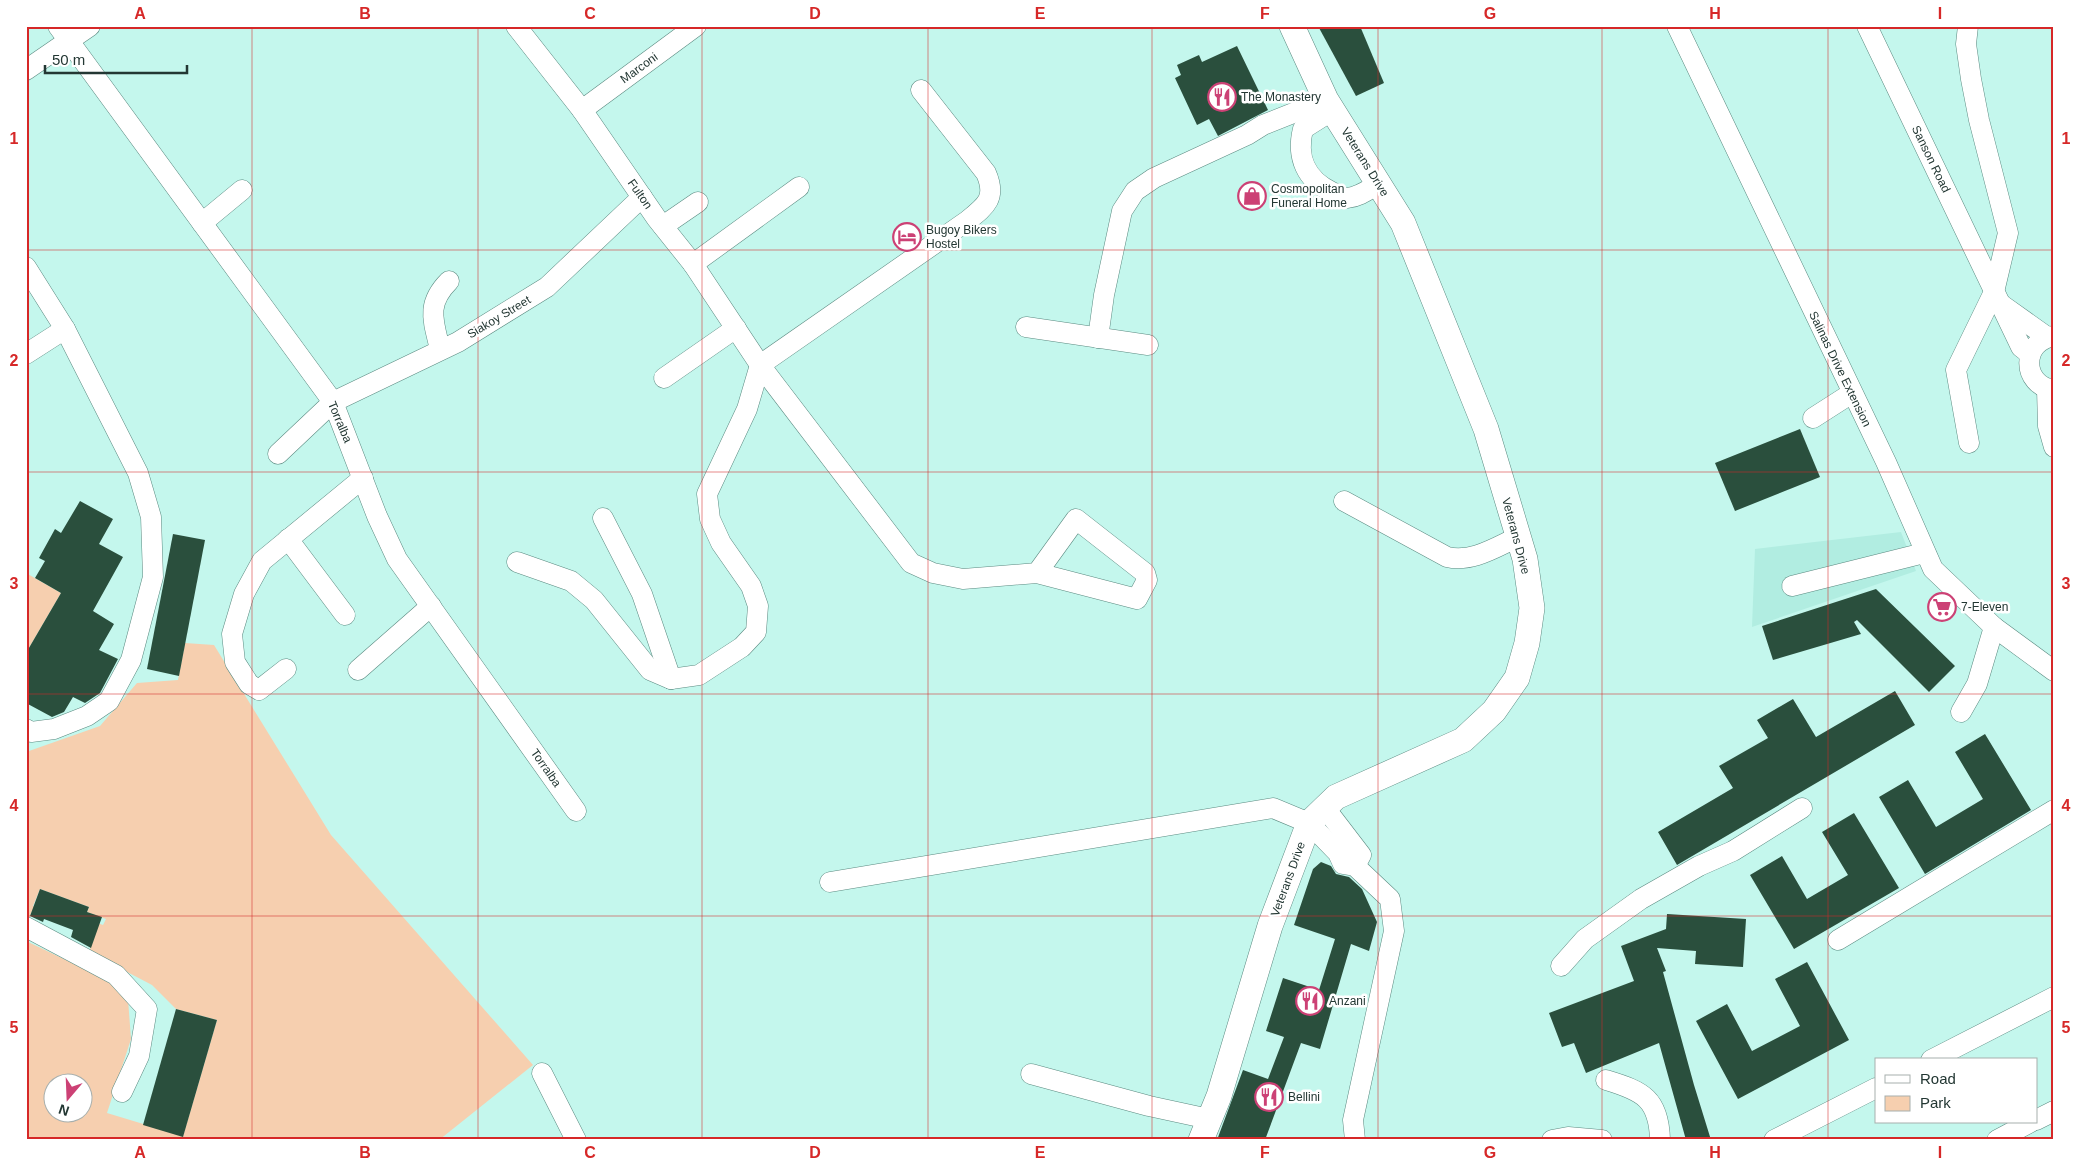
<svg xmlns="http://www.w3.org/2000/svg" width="2080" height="1166" font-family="Helvetica,sans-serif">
<rect width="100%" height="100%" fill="#c4f7ed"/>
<polygon fill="#b1ede1" points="1901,532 1916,571 1752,627 1755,549"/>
<g fill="#f6cfaf" fill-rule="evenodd">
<polygon points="26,573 61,593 26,653"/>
<path d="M185 643 214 645 331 835 533 1065 439 1140H26V941L106 979 128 999 131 1039 107 1113 183 1136 217 1020 176 1009 152 985 89 952 95 935 89 933 84 918 103 925 106 919 87 912 89 907 40 889 33 906 41 909 39 914 32 911 29 918 26 917V750L29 751 100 726 137 683 178 680ZM52 1084H82V1114H52Z"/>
</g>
<g fill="#2a4f3d">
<polygon points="1318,26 1360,26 1384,83 1356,96"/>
<polygon points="1237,46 1268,110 1218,136 1209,119 1197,125 1175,78 1181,75 1177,65 1199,55 1202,62"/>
<polygon points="1800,429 1820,477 1735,511 1715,463"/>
<polygon points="80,501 113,519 99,544 123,557 93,611 114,624 99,650 118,659 100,693 85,703 73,697 64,712 52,717 26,703 26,653 61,593 35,578 45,561 39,558 55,529 61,533"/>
<polygon points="173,534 205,540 179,676 147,669"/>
<polygon points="1876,589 1955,666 1929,692 1857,620 1854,622 1861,634 1773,660 1762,626"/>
<polygon points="1895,691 1915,725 1677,865 1658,832 1733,788 1719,766 1768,738 1757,720 1793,699 1816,737"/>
<polygon points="1985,734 2031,810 1925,874 1879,797 1908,780 1936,827 1983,799 1955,752"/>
<polygon points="1854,813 1899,888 1794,949 1750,875 1782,856 1807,899 1848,875 1822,832"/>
<polygon points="1321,862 1331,866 1336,874 1349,877 1362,889 1377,922 1369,951 1351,944 1320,1049 1301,1043 1265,1140 1217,1140 1243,1070 1268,1079 1284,1037 1266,1031 1283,978 1319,990 1335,939 1294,925 1313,869"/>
<polygon points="40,889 89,907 87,912 102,917 91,948 71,937 73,930 44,919 43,922 30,916"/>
<polygon points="1667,914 1746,919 1743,967 1695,964 1696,951 1657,948 1666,971 1663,972 1694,1085 1711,1140 1686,1140 1659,1043 1586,1073 1574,1043 1562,1047 1549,1013 1634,981 1621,946 1666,929"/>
<polygon points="1807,962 1849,1040 1738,1099 1696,1021 1727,1004 1752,1051 1800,1026 1775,979"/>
<polygon points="176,1009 217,1020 183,1137 143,1125"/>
</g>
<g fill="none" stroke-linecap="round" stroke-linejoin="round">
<defs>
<g id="minor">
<polyline points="58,26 333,402 377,516 397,559 576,811"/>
<polyline points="516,26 582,110 657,219 693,264 760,365 911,563 933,573 963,579 1037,573 1137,599 1147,580 1145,573 1076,519 1037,573"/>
<polyline points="1677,26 1886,462 1933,569 1994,627 2054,671"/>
<polyline points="1867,26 2021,347 2030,354"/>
<polyline points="1968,26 1966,44 1971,79 1979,120 2008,233 1994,292 1956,370 1969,443"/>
<polyline points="26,70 90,26"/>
<polyline points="582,110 696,26"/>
<path d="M1333 110 1303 129C1296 157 1306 180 1332 192 1337 194 1342 198 1347 198 1359 197 1368 190 1378 184"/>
<polyline points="202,223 242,190"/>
<polyline points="663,226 698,202"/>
<polyline points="693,264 799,187"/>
<polyline points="26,267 65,329 138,473 151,517 153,577 131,660 109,701 87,716 54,729 31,732 26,729"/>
<polyline points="2002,305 2047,337"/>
<polyline points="1026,327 1148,345"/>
<path d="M2054 336C2021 341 2021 385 2054 390"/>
<polyline points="1098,338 1104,295 1122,211 1135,191 1154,178 1247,135 1263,125 1326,100"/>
<path d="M440 349C433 320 426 304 449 281"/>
<polyline points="26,354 65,329"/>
<polyline points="664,378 736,328"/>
<polyline points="2047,389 2048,426 2054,447"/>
<polyline points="1813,418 1852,393"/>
<polyline points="278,454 333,402 458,342 547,287 642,197"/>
<path d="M1344 501 1447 557C1472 563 1496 547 1518 537"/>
<polyline points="603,518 642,594 671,679"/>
<polyline points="288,539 345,615"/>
<path d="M517 562 571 581 594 600 650 670 671 679 699 675 742 647 756 632 758 606 751 586 721 543 710 519 707 494 747 409 760 365 967 221C986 206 997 198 986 173L921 90"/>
<polyline points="1792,586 1924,553"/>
<polyline points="286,669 259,690 249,684 235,662 232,634 244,594 262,561 363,478"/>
<polyline points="358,670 431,606"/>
<polyline points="1961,712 1977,684 1994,627"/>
<polyline points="1325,808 1361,855 1355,866"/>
<polyline points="830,882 1273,808 1309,823 1338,853 1343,864 1355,866 1390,899 1394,931 1353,1120 1355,1140"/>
<polyline points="26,927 116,975 147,1009 139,1056 122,1092"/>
<polyline points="1838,940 2054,810"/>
<polyline points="1561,966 1585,939 1641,899 1699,866 1733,851 1802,808"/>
<polyline points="1931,1060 2054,997"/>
<polyline points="542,1073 576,1140"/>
<polyline points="1031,1074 1149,1106 1209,1119"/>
<path d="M1606 1080C1643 1091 1659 1099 1660 1140"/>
<polyline points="2036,1120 2054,1111"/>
<polyline points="1552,1140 1568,1137 1602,1140"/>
<polyline points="1774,1140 1876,1088"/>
<polyline points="1997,1140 2031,1122"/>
</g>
<polyline id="major" points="1201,1140 1219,1096 1270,926 1309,823 1336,797 1463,740 1494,711 1517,678 1527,643 1532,608 1525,559 1486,429 1403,223 1326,100 1292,26"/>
</defs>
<use href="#minor" stroke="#5b8a81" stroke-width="21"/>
<use href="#major" stroke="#5b8a81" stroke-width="26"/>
<use href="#minor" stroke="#fff" stroke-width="20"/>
<use href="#major" stroke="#fff" stroke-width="25"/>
</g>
<path fill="none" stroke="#d62828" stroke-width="1" stroke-opacity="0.55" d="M252 26V1140M478 26V1140M702 26V1140M928 26V1140M1152 26V1140M1378 26V1140M1602 26V1140M1828 26V1140M26 250H2054M26 472H2054M26 694H2054M26 916H2054"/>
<defs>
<symbol id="restaurant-ring" viewBox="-11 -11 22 22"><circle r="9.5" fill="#fff" stroke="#cc4175" stroke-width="1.5"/><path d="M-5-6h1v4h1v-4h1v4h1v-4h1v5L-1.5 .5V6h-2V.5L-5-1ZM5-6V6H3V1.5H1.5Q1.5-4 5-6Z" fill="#cc4175"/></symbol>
<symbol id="shop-ring" viewBox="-11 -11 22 22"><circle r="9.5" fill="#fff" stroke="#cc4175" stroke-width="1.5"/><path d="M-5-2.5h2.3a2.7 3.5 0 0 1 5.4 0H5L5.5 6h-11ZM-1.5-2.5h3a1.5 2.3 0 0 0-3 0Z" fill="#cc4175"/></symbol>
<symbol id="hotel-ring" viewBox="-11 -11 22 22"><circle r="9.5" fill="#fff" stroke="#cc4175" stroke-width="1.5"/><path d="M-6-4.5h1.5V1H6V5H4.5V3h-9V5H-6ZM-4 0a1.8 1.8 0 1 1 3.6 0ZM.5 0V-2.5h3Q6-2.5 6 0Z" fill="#cc4175"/></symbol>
<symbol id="supermarket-ring" viewBox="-11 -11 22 22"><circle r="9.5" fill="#fff" stroke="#cc4175" stroke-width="1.5"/><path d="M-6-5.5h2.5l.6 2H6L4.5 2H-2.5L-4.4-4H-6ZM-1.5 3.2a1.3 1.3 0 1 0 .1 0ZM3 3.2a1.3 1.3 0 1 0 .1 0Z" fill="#cc4175"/></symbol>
</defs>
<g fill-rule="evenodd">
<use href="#restaurant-ring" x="1206" y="81" width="32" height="32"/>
<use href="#shop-ring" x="1236" y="180" width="32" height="32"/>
<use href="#hotel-ring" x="891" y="221" width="32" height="32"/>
<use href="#supermarket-ring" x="1926" y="591" width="32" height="32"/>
<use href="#restaurant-ring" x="1294" y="985" width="32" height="32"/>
<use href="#restaurant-ring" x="1253" y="1081" width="32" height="32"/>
</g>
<g text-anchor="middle" stroke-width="5" stroke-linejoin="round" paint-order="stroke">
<g font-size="12" fill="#233733" stroke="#fff">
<text transform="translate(639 68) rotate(-36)" y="4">Marconi</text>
<text transform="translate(1931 159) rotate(64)" y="4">Sanson Road</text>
<text transform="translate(1365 162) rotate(58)" y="4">Veterans Drive</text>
<text transform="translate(640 194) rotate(55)" y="4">Fulton</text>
<text transform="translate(499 317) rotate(-31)" y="4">Siakoy Street</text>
<text transform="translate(1840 369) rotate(64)" y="4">Salinas Drive Extension</text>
<text transform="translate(340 422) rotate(67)" y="4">Torralba</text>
<text transform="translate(1516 536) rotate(75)" y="4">Veterans Drive</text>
<text transform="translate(546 768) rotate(55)" y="4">Torralba</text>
<text transform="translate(1288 879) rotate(-70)" y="4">Veterans Drive</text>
</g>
<g font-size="12" fill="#233733" stroke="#fff" text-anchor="start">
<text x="1241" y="101">The Monastery</text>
<text x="1271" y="193">Cosmopolitan<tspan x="1271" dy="14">Funeral Home</tspan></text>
<text x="926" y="234">Bugoy Bikers<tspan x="926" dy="14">Hostel</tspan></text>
<text x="1961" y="611">7-Eleven</text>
<text x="1329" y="1005">Anzani</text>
<text x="1288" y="1101">Bellini</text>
</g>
</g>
<rect width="2080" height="1166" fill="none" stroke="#ffffff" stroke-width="55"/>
<rect x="1875" y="1058" width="162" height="65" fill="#ffffff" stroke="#a7afad"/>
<rect x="1885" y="1075" width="25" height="8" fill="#ffffff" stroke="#a7afad"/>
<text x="1920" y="1084" font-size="15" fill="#233733">Road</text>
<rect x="1885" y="1096" width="25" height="15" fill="#f6cfaf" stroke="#a7afad"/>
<text x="1920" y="1108" font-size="15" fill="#233733">Park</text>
<g transform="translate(68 1098) rotate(199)"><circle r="24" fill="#ffffff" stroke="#a7afad"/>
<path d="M0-4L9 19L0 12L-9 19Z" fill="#cc4175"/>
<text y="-8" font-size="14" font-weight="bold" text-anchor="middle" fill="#233733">N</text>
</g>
<path d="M45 65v8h142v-8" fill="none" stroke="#233733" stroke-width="2.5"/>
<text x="52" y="65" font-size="15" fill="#233733" stroke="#ffffff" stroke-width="4" paint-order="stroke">50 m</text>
<rect x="28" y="28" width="2024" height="1110" fill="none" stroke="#d62828" stroke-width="2"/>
<g font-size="16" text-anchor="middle" font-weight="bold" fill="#d62828">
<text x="140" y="19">A</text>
<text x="365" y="19">B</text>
<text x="590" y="19">C</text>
<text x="815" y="19">D</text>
<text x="1040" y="19">E</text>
<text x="1265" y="19">F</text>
<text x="1490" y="19">G</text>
<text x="1715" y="19">H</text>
<text x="1940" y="19">I</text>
<text x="14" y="144">1</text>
<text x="2066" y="144">1</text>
<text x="14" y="366">2</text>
<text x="2066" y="366">2</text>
<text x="14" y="589">3</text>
<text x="2066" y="589">3</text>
<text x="14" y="811">4</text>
<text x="2066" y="811">4</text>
<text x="14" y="1033">5</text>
<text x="2066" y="1033">5</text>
<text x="140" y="1158">A</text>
<text x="365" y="1158">B</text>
<text x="590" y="1158">C</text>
<text x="815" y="1158">D</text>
<text x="1040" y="1158">E</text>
<text x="1265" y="1158">F</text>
<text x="1490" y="1158">G</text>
<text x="1715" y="1158">H</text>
<text x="1940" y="1158">I</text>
</g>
</svg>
